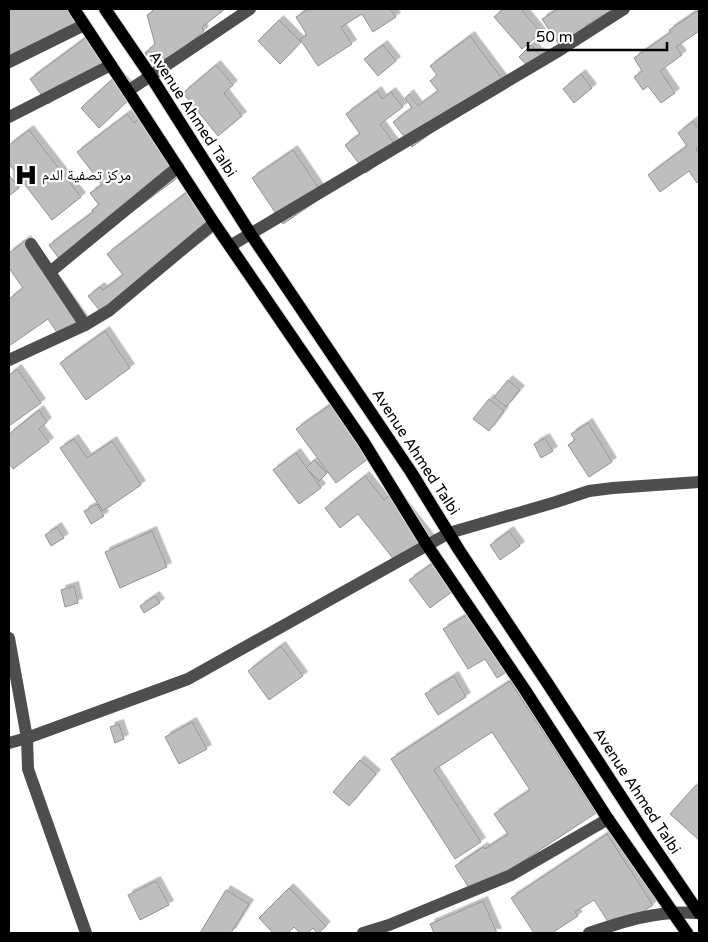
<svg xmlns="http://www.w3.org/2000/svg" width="708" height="942" font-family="'Varela Round','Noto Naskh Arabic',sans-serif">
<defs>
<filter id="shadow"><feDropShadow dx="4.5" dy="-4.5" stdDeviation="0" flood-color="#0004"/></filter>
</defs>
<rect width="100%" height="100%" fill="#fff"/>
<g fill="#bebebe" stroke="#929292" filter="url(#shadow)">
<polygon points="9,9 73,9 84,27 9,65"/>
<polygon points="151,9 225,9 202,27 204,31 158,69 145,53 155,44 147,15 153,11"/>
<polygon points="309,9 390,9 396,17 373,32 362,14 341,27 352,44 318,66 300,39 307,35 296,17"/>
<polygon points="503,9 521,9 541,33 522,49 494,17"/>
<polygon points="558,9 609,9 610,11 585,26 589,31 562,49 542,19"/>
<polygon points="697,11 698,12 699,11 699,31 676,47 682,55 660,71 675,93 661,103 648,86 643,90 634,77 642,71 634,58 671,32 669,30"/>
<polygon points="279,20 301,42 280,64 258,41"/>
<polygon points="88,36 106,61 48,104 30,79"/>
<polygon points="470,36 503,80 412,147 393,122 412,108 405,98 409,94 418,106 438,91 430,81 437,75 430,66"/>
<polygon points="383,45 396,61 378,76 364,59"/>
<polygon points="531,45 544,59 532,71 519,57"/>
<polygon points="216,65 233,85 224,93 242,116 218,136 183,93"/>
<polygon points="581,74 592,88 574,103 563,89"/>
<polygon points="117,75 135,94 99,128 81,108"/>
<polygon points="377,91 382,99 391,92 403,107 380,124 398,149 366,173 345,145 360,134 346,114"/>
<polygon points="127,114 134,123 141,117 181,175 63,264 49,245 93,212 92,210 99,205 90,193 102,185 77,152"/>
<polygon points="693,121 699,129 699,147 696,149 699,154 699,181 697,183 689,171 660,192 648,175 687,146 678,133"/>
<polygon points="29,130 81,197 52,220 9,164 9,145"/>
<polygon points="293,150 324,196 283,224 252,178"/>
<polygon points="9,175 19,188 9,196"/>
<polygon points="187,192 216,230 105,317 88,296 100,287 103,290 123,275 107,254"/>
<polygon points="26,240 83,320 60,337 48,319 9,346 9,299 23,288 9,268 9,253"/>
<polygon points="105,331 130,368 86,400 60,363"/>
<polygon points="17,369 41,403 9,426 9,375"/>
<polygon points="508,380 520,390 506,407 494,397"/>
<polygon points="489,399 504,411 489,431 473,419"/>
<polygon points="330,405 369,458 336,483 296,429"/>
<polygon points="39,410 47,422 39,429 49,442 13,469 9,463 9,434"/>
<polygon points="588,423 612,462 589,477 568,445 575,440 571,434"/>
<polygon points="545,438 553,451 541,458 534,444"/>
<polygon points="74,439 87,458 112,441 141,485 103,511 60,448"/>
<polygon points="296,453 321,488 299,504 273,470"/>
<polygon points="314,460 327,473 319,481 306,468"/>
<polygon points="365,476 384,500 393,492 431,541 399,566 358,514 340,528 325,508"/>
<polygon points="97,504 104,516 91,524 84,511"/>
<polygon points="57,527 64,538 51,546 45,535"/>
<polygon points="152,531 167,567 120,588 105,552"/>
<polygon points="509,531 520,546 500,560 490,545"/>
<polygon points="433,563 453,591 430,608 409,580"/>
<polygon points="74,586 78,603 65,607 61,590"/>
<polygon points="155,596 160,603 144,613 140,606"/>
<polygon points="472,612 508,671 497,678 485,659 468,669 443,629"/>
<polygon points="281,646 303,676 269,700 248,671"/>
<polygon points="454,676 466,697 438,715 425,694"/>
<polygon points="510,681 596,813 473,894 455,866 483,847 485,849 508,834 494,814 530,790 492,732 434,770 481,842 455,859 391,759"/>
<polygon points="192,722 207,749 179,764 165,737"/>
<polygon points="119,724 124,739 115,743 110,727"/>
<polygon points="360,760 376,774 349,806 333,792"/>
<polygon points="696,785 699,787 699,840 670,814"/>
<polygon points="607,834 653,905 614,931 594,900 575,912 578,916 552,933 534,933 511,898"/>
<polygon points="156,881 169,905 140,920 128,895"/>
<polygon points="289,888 326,926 319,933 317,933 313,928 308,933 300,933 294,927 288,933 273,933 259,918"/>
<polygon points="226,890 249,904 231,933 200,933"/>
<polygon points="483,901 497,933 434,933 430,924"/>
</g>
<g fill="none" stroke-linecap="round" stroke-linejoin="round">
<defs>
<g id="major">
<polyline points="74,9 128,91 214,223 363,441 427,545 525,690 608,819 687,933"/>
<polyline points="105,9 150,75 250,233 411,472 459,550 546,681 648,838 699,913"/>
</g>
</defs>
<use href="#major" stroke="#dbdbdb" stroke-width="14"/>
<g stroke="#4e4e4e" stroke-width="12">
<polyline points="9,62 84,25"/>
<polyline points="128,91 250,9"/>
<polyline points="9,117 111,65"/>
<polyline points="31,244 85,325"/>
<polyline points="230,246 560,50 624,9"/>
<polyline points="50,272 178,167"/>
<polyline points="9,360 85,325 110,310 214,223"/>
<polyline points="9,638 27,738 28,769 86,933"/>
<polyline points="9,743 27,738 188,679 449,533 556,502 589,491 613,488 699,482"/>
<polyline points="363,933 389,925 511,875 608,819"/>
<path d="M589 933C616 924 643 915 672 913 681 912 690 913 699 913"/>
</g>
<use href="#major" stroke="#000" stroke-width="12"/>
</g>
<defs>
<symbol id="hospital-bare" viewBox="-9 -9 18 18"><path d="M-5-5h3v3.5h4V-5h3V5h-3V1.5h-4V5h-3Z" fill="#000" stroke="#fff" stroke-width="2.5" paint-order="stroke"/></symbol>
</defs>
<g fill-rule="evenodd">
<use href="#hospital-bare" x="10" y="159" width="32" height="32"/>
</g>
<g text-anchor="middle" stroke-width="4.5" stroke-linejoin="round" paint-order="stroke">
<g font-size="15" fill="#000" stroke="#fff">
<text transform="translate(193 114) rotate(57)" y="5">Avenue Ahmed Talbi</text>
<text transform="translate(416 452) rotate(57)" y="5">Avenue Ahmed Talbi</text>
<text transform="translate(637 791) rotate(57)" y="5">Avenue Ahmed Talbi</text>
</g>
<g font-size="15" fill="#000" stroke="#fff" text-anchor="start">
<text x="42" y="180">مركز تصفية الدم</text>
</g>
</g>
<rect width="708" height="942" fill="none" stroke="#000000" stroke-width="20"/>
<path d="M528 42v8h139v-8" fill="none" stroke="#000000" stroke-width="2.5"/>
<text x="536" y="42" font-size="15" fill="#000000" stroke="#ffffff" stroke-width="4" paint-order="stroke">50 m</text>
</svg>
